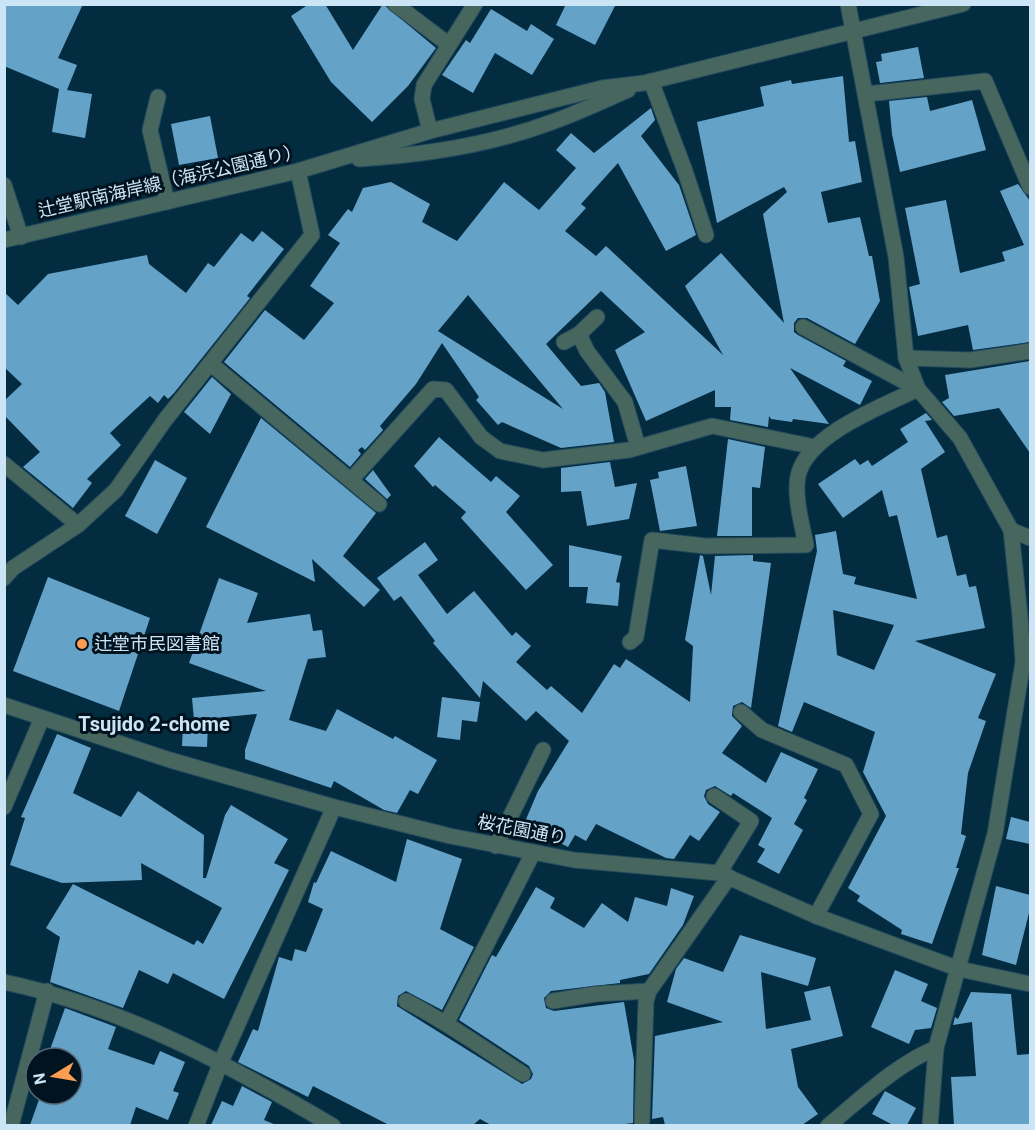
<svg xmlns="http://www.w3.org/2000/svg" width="1035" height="1130" font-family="Roboto,'Noto Sans JP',sans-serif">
<rect width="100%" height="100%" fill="#032c41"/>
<g fill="#65a2c8" fill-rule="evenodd">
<polygon points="4,4 83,4 58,58 77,65 67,90 92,94 85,138 52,132 59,89 4,66"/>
<polygon points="309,4 325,4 353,50 383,4 436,48 408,86 372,122 331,82 291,16"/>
<polygon points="566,4 616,4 595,45 556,25"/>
<polygon points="491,9 527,31 531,24 554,39 532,75 495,53 473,93 442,75 466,40 470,43"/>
<polygon points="918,47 924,78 880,83 876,62 882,61 881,54"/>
<path d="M843 76 849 142 855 141 862 182 821 192 828 223 860 217 869 256H872L880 301 855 344 807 318H798L794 323V332L798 335 846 361 843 366 872 381 860 405 790 368 829 424 793 419 792 422 771 419 769 416 768 427 730 420 731 407H715V390L646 421 615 350 645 332 601 291 546 344 581 386 599 383 605 392 614 442 561 448 502 422 498 425 476 400 479 397 442 343 416 384 380 426 383 430 365 450 362 447 358 450 361 454 350 467 224 362 265 310 304 340 334 303 310 286 340 243 328 235 348 209 352 212 363 188 391 182 430 204 422 222 457 241 504 182 539 210 576 168 556 150 571 133 594 153 651 108 655 120 641 136 679 185 696 235 666 251 618 163 581 204 586 208 565 231 596 256 606 246 723 355 685 286 721 253 784 323 763 214 787 192 784 187 717 223 697 122 764 106 760 87 791 80 792 84ZM468 295 563 409 438 331Z"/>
<polygon points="927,97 930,111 972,100 986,150 900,172 892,134 889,101"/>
<polygon points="210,116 218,158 179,165 171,124"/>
<polygon points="1018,184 1030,201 1030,342 973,350 968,325 918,336 909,287 920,284 905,208 946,200 960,273 1005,261 1002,252 1024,245 1000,191"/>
<polygon points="262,231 284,249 247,296 250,298 174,393 168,399 164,395 158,403 150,396 110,433 121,445 87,479 92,483 73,508 23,467 40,452 4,415 4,401 22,384 4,367 4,292 18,305 48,274 147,255 149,264 186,293 208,263 214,267 241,233 253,242"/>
<polygon points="1030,361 1030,453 999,408 954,416 942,402 949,398 945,375"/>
<polygon points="212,377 231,394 210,434 184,412"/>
<path d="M926 413 932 420 925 421 945 452 921 469 937 538 947 535 957 576 966 574 969 587 976 586 985 628 915 641 996 674 978 718 986 721 968 773 961 834 966 836 956 868H959L932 944 901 934 902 930 857 901 860 896 848 888 886 816 863 772 875 732 804 702 792 732 778 726 817 551 815 535 836 531 843 574 856 577 854 584 917 599 897 515 889 517 882 490 843 518 818 484 855 459 860 465 868 460 872 466 908 442 900 429ZM833 610 894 625 874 670 837 655Z"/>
<polygon points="261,418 376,513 343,556 380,590 364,607 312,559 315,582 206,527"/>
<polygon points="439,437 491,482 496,476 520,496 506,512 553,565 526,590 461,518 466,512 435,485 433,487 414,466"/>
<polygon points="728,439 765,447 760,488 752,487 752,536 717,536"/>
<polygon points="155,460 187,478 157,534 125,516"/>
<polygon points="610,462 615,487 637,483 629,519 587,526 581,491 561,492 561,468"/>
<polygon points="686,466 697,526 660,531 650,480 659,478 658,472"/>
<polygon points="373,470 391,495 387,499 365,479"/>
<polygon points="425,542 438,560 418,575 447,614 474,591 512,636 516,632 531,646 516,662 547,690 551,686 582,713 614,664 620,668 626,659 690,702 693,646 685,640 700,555 703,556 711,595 715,556 753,555 753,561 771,563 751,708 742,702 733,706 732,716 742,726 722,753 766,783 781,752 818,769 804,798 807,800 794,824 803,830 779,874 757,862 765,849 758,845 772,818 733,793 731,796 715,786 706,790 704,796 708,804 720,812 699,841 690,835 674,859 666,858 596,824 586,841 575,835 568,847 524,824 538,791 569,741 536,711 526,721 483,681 480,698 433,643 435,641 401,596 394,601 377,578"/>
<polygon points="569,545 622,556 616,582 620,583 618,606 586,603 588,587 569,587"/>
<polygon points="48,577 150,618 119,711 13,671"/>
<polygon points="219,578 258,593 247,623 310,614 313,631 322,630 326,657 308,659 289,720 326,731 337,709 393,739 395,736 437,760 418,794 410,790 397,813 384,810 334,781 331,788 245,759 245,750 257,714 194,720 192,698 266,691 189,663"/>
<polygon points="442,697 480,702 477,722 462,720 460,740 437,737"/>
<polygon points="183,724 208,725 207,747 182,746"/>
<polygon points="57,734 91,748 73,793 121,817 138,791 204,835 203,878 206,878 225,815 231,805 288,839 274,863 289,870 224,999 173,973 168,984 139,970 123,1008 50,982 60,937 46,928 73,884 194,945 197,940 203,944 222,908 141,863 142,880 62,883 10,865 25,818 21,817"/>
<polygon points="1011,817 1030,822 1030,844 1006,839"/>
<polygon points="407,839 462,859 440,929 474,947 442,1010 406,991 398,996 397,1006 522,1084 531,1079 533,1074 529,1066 459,1020 492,955 496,957 536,887 555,898 550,908 584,928 602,903 628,922 635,897 667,906 671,888 694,896 683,925 649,974 620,980 620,983 551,991 544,998 546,1008 554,1011 624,1002 634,1060 633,1123 617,1125 491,1125 480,1119 473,1125 389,1125 313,1086 308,1097 238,1062 253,1029 258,1031 279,957 292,961 295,949 306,952 323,909 308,902 314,882 316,883 331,851 396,882"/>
<polygon points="996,886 1030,895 1030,909 1016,965 982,955"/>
<polygon points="740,935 816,958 808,986 761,972 766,1029 811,1020 804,992 830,986 843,1036 791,1049 798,1087 818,1114 802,1125 665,1125 663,1117 652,1119 655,1036 723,1022 667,1002 676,969 684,958 723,972"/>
<polygon points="895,970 928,984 921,1001 937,1008 931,1028 915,1030 909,1044 871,1027"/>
<polygon points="971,992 1011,994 1017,1055 1030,1054 1030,1125 954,1125 951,1077 976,1076 972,1022 953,1025 955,1017 958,1019"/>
<polygon points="65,1008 116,1027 108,1049 154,1065 160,1051 185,1062 173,1091 179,1093 168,1120 136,1107 130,1125 30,1125 41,1094 72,1094 72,1058 47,1058"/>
<polygon points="242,1086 272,1102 264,1120 276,1125 211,1125 222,1101 233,1106"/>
<polygon points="885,1091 916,1108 907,1125 893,1125 872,1114"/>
</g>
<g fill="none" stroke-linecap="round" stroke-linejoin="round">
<defs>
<g id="minor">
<polyline points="395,4 448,44"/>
<polyline points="848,4 896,257 906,358 918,389 960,438 1011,530 1020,616 1023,662 995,834 936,1048 930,1126"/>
<polyline points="651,81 685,171 706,235"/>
<polyline points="867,94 985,81 1030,187"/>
<polyline points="158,97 150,130 167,202"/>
<polyline points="430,131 422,99 424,85 475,4"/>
<path d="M359 159C424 155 491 145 552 122 578 113 603 101 628 90"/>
<polyline points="4,185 21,237"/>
<polyline points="4,240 298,171 430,131 602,88 644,83 963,4"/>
<polyline points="803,327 918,389"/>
<polyline points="579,334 597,317"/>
<polyline points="564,342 579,334 587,351 625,402 638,447"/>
<polyline points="906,358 970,360 1030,351"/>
<polyline points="211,364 379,504"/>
<polyline points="4,464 78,525"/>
<polyline points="351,480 433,389 446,390 481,437 500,451 543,460 629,450 712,426 815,447"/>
<polyline points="1011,530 1030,538"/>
<polyline points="4,578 13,568 78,525 116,490 165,420 312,235 298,171"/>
<path d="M630 642 636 637 652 540 705 546 806 545C802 524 794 497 798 476 807 434 883 406 918 389"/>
<polyline points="4,705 170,760 334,807 450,836 574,860 719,873 816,916 959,969 1030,984"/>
<polyline points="741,712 762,730 846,765 871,814 816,916"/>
<polyline points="714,796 751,821 719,873"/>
<polyline points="4,807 42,718"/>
<polyline points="496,846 543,750"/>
<path d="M4 982C122 1007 230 1065 333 1126"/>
<path d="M406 1001C447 1022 484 1049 523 1074"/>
<polyline points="553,1001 596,994 649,991"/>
<polyline points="447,1022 533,853"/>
<polyline points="642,1121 646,1001 649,991 729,877"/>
<polyline points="11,1126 47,991"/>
<polyline points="196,1126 221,1062 334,807"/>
<path d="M828 1126C862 1098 895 1065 936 1048"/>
</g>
</defs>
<use href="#minor" stroke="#234a5e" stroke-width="17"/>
<use href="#minor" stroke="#47665e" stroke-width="15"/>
</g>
<circle fill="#fc9d52" stroke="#01131f" stroke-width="2" cx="82" cy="644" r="6"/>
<g text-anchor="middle" stroke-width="6" stroke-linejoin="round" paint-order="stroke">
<g font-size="18" fill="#cbe5f6" stroke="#01131f">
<text transform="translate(170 181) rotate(-13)" y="6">辻堂駅南海岸線（海浜公園通り）</text>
<text transform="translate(522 830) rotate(11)" y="6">桜花園通り</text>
</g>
<g font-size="18" fill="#cbe5f6" stroke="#01131f" text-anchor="start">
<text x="94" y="650">辻堂市民図書館</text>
</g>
<g font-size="20" font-weight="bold" fill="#cbe5f6" stroke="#01131f">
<text x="154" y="731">Tsujido 2-chome</text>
</g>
</g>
<rect width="1035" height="1130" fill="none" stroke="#cbe5f6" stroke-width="12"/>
<g transform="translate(54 1076) rotate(259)"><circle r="28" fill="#01131f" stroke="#526775" stroke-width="1.5"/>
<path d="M0-4.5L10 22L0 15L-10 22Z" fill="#fc9d52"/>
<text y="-9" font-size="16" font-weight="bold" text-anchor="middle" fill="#cbe5f6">N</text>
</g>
</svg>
